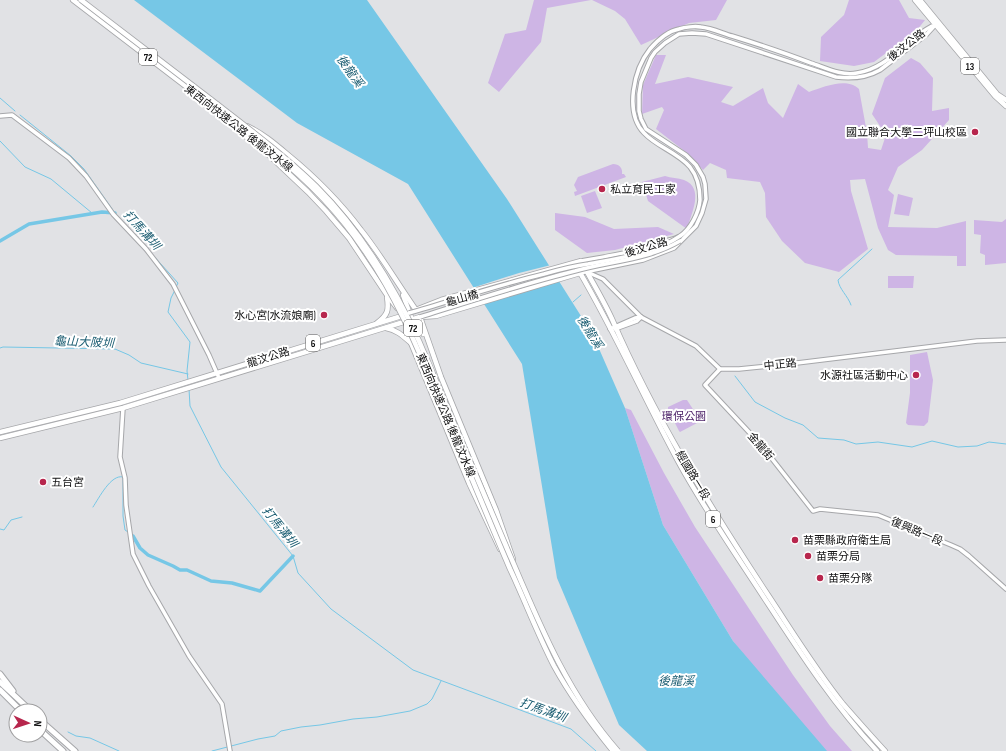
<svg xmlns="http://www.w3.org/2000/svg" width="1006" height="751" font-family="'Sofia Sans Condensed','Noto Sans TC',sans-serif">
<rect width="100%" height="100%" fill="#e1e2e5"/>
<g fill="#ceb5e5">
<polygon points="534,0 591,0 547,8 541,42 499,92 488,83 505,34 526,30"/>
<polygon points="592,0 727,0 716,20 689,23 641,45 625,19 615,11"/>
<polygon points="849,0 899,0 909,18 925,20 917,30 874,62 854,66 820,61 821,37 844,15"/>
<path d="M656 55H666L655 84 688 77 733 87 721 102 733 106 763 88 768 103 783 118 798 84 809 92C824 87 846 77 859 89L867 133 868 148 881 150 886 135 872 114 885 78 911 58 920 63 933 78 932 111 949 108V120L922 150 898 167 888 190 894 195 888 227 937 228 966 221V266H957V256L896 255 888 250 878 228 865 179 850 180 851 191 868 249 839 272 805 263 782 241 766 217 765 193 760 182 727 178 726 170 710 163 703 170 687 153 656 129 664 110 662 107 642 114 643 85Z"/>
<path d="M613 164C619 164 623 168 622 174H624L626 177 575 196 574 192 577 191 574 185 578 177Z"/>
<path d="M665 176C671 178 678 178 684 180 705 188 691 214 687 229L648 201 642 182Z"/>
<polygon points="595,191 602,208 587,213 581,196"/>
<polygon points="898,194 913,198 909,216 894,214"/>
<polygon points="555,213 585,217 614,229 658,227 674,234 615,250 587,253 555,230"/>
<polygon points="1006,219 1006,263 985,265 985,255 980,253 981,235 974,234 974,220 1002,222"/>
<polygon points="888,276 914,276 913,288 888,288"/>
<polygon points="927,352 933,380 928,422 924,426 908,425 906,423 910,393 910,355"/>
<polygon points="683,400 687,400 700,420 699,422 680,432 679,431 668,409 668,407"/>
<polygon points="625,408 631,410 664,473 695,527 793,675 830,726 852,751 820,751 733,641 663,525"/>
</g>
<polygon fill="#76c7e6" points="134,0 367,0 507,199 593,335 625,408 663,525 733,641 827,751 647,751 619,725 557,578 522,364 408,184 297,123"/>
<polygon fill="#e1e2e5" points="551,265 561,280 481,303 472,288 519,273"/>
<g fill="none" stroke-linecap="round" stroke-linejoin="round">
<g stroke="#76c7e6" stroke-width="1">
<polyline points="0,98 15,111"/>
<polyline points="20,115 71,156 84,169 115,213 136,236"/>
<polyline points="0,141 25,167 51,179 92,213"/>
<polyline points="151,253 178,283 176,287"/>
<polyline points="175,290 171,298 168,312 190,342 187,371 188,380"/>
<polyline points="573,302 581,295"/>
<path d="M851 305C848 296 839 289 838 280L872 249"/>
<polyline points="0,348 3,347 115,349 129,355 141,363 188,374"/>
<polyline points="735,376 755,402 785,418 803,425 818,438 844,440 856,444 878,442 912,447 932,441 958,447 977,446 989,442 1006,444"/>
<polyline points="189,389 190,406 221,467 293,556 298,573 331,609 413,670 571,729 596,751"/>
<path d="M93 507C99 498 111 474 123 477V516L125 530 128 532"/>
<polyline points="0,529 4,530 11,520 22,517"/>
<polyline points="68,732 76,736 90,738 119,751"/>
<polyline points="27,736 32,735"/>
<polyline points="212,751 258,739 275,736 281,731 301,727 320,725 353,719 377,717 410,711 427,704 432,699 441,681"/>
</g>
<g stroke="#76c7e6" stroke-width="3.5">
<polyline points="0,241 29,224 102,212 115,213"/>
<polyline points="133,536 140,548 148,555 173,566 180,570 187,570 211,581 232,583 260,591 293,556"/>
</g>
<defs>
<g id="tertiary">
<polyline points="0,116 12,115 69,158 86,176 113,214 146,249 173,284 209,355 219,378"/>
<path d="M581 261C609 256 636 252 662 242 668 240 676 239 680 236 691 229 699 212 700 200 700 187 698 177 690 167 677 152 657 147 644 133 624 112 634 69 650 49 657 41 668 31 679 29 685 27 695 26 701 27 711 28 722 33 732 36 758 44 785 53 811 63 826 68 841 76 857 73 887 69 907 39 932 26"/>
<polyline points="587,272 603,279 641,317 696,346 720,369 739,369 797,363 977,341 1006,340"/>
<path d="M580 273 643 260 674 248 696 226 702 213 706 199 705 184 703 177 696 165 686 155 646 129 641 119 639 111V94L641 82 651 58 655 52 665 43 679 34 692 33 706 34 836 77C852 79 866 78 880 70L927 34 937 23"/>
<polyline points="610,329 635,318 641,317"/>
<polyline points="615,329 637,321 641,317"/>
<polyline points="720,369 705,385 762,446 813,511 820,509 878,515 951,545 960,549 969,556 1006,589"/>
<polyline points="123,408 120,457 125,478 126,505 133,554 149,586 189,656 222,704 230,751"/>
</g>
<g id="primary">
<polyline points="915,0 995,96 1006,106"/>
<polyline points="920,0 997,94 1006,100"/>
<path d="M579 271C615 332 644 398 678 461 703 507 733 550 761 593 797 648 832 703 877 751"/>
<path d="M418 309 441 300 581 261C591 280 603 299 612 319 654 416 710 507 768 595 792 631 815 669 843 704 857 720 871 736 885 751"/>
<polyline points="0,432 120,403 405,315"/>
<polyline points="0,438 123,408 420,317 436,316 580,273"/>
</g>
<g id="trunk">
<polyline points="73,0 222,114 233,126 271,157 308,192 326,211 349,238 387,295 397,308"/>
<path d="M247 126C262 133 274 143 287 154 314 176 340 202 361 230 381 255 397 283 416 310"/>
<polyline points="403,295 412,320 423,334"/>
<polyline points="420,317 441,377 496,510 513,559"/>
<path d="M377 323C388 315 389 310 387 297"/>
<path d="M386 328C397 330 403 336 411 343L469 483 500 549"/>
<polyline points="408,331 411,343"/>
</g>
<g id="motorway">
<polyline points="0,674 13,691"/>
<polyline points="0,682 31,711"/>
<polyline points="0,690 21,711"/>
<polyline points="40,720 75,751"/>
<polyline points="40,730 63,751"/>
</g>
</defs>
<use href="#tertiary" stroke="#a6a7aa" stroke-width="5.5"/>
<use href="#primary" stroke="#a6a7aa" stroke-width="6"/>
<use href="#trunk" stroke="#a6a7aa" stroke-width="6"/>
<use href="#motorway" stroke="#a6a7aa" stroke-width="7"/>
<use href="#tertiary" stroke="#fff" stroke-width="3.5"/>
<use href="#primary" stroke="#fff" stroke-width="4.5"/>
<use href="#trunk" stroke="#fff" stroke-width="4.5"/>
<use href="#motorway" stroke="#fff" stroke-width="5"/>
<defs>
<g id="tertiary-bridge">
<path d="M409 313C454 300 498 285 544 274 558 270 573 266 588 264 619 258 654 254 680 236"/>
<path d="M420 317C471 301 523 284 575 271 610 261 648 260 680 241"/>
</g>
<g id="trunk-bridge">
<path d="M81 0C125 34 169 67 213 101 248 128 284 155 316 186 360 230 393 284 419 341 447 407 475 473 503 539 535 613 564 690 618 751"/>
<path d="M222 114C239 127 256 139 273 153 307 180 340 214 364 250 395 294 416 344 436 393 461 452 485 511 510 569 525 601 538 635 554 666 571 697 591 724 613 751"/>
</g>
</defs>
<use href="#tertiary-bridge" stroke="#a6a7aa" stroke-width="5.5" stroke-linecap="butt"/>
<use href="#trunk-bridge" stroke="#a6a7aa" stroke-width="6" stroke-linecap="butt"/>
<use href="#tertiary-bridge" stroke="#fff" stroke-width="3.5"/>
<use href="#trunk-bridge" stroke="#fff" stroke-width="4.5"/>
</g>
<g fill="#b7264d" stroke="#fff" stroke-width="1.5">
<circle cx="975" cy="132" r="4"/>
<circle cx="602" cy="189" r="4"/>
<circle cx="324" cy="315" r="4"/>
<circle cx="916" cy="375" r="4"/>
<circle cx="43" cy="482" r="4"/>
<circle cx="795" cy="540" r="4"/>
<circle cx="808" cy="556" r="4"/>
<circle cx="820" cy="578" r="4"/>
</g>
<g text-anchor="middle" stroke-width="4" stroke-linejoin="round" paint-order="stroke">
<g fill="#fff" stroke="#585858" stroke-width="1">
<rect x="139" y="49" width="18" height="16" rx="3"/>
<rect x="961" y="58" width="18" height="16" rx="3"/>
<rect x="404" y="320" width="18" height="16" rx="3"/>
<rect x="306" y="335" width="14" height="16" rx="3"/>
<rect x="706" y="511" width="14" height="16" rx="3"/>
</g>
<g font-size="10" font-weight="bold" fill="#101011">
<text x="148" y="61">72</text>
<text x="970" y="70">13</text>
<text x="413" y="332">72</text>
<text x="313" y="347">6</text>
<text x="713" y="523">6</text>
</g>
<g font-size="11" fill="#101011" stroke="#fff">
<text transform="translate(906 45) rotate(-38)" y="4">後汶公路</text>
<text transform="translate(239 128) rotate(38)" y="4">東西向快速公路 後龍汶水線</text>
<text transform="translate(646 247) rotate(-16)" y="4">後汶公路</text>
<text transform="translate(462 298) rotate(-16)" y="4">龜山橋</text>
<text transform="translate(268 357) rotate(-17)" y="4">龍汶公路</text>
<text transform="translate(780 364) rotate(-6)" y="4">中正路</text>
<text transform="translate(446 415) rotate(67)" y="4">東西向快速公路 後龍汶水線</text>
<text transform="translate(761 446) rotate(49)" y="4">金龍街</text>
<text transform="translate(693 475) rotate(59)" y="4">經國路一段</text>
<text transform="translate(917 531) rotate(23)" y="4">復興路一段</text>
</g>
<g font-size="11" fill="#101011" stroke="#fff" text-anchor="start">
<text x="967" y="136" text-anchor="end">國立聯合大學二坪山校區</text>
<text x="610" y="193">私立育民工家</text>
<text x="316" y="319" text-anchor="end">水心宮(水流娘廟)</text>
<text x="908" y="379" text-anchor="end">水源社區活動中心</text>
<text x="51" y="486">五台宮</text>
<text x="803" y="544">苗栗縣政府衛生局</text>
<text x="816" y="560">苗栗分局</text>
<text x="828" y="582">苗栗分隊</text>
</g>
<g font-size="11" fill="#4b2167" stroke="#fff">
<text x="684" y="420">環保公園</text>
</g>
<g font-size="12" font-style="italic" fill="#1b5d72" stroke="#fff">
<text transform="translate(350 71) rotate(54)" y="4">後龍溪</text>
<text transform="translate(142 230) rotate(48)" y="4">打馬溝圳</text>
<text transform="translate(590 332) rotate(58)" y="4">後龍溪</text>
<text transform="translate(84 342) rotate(2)" y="4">龜山大陂圳</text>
<text transform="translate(280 527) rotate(51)" y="4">打馬溝圳</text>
<text x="676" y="685">後龍溪</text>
<text transform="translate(543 710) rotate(20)" y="4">打馬溝圳</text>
</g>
</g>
<g transform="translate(28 723) rotate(93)"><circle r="19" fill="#ffffff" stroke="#9f9fa0"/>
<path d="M0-3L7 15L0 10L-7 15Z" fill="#b7264d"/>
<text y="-6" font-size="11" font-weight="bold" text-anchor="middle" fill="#101011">N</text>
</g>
</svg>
